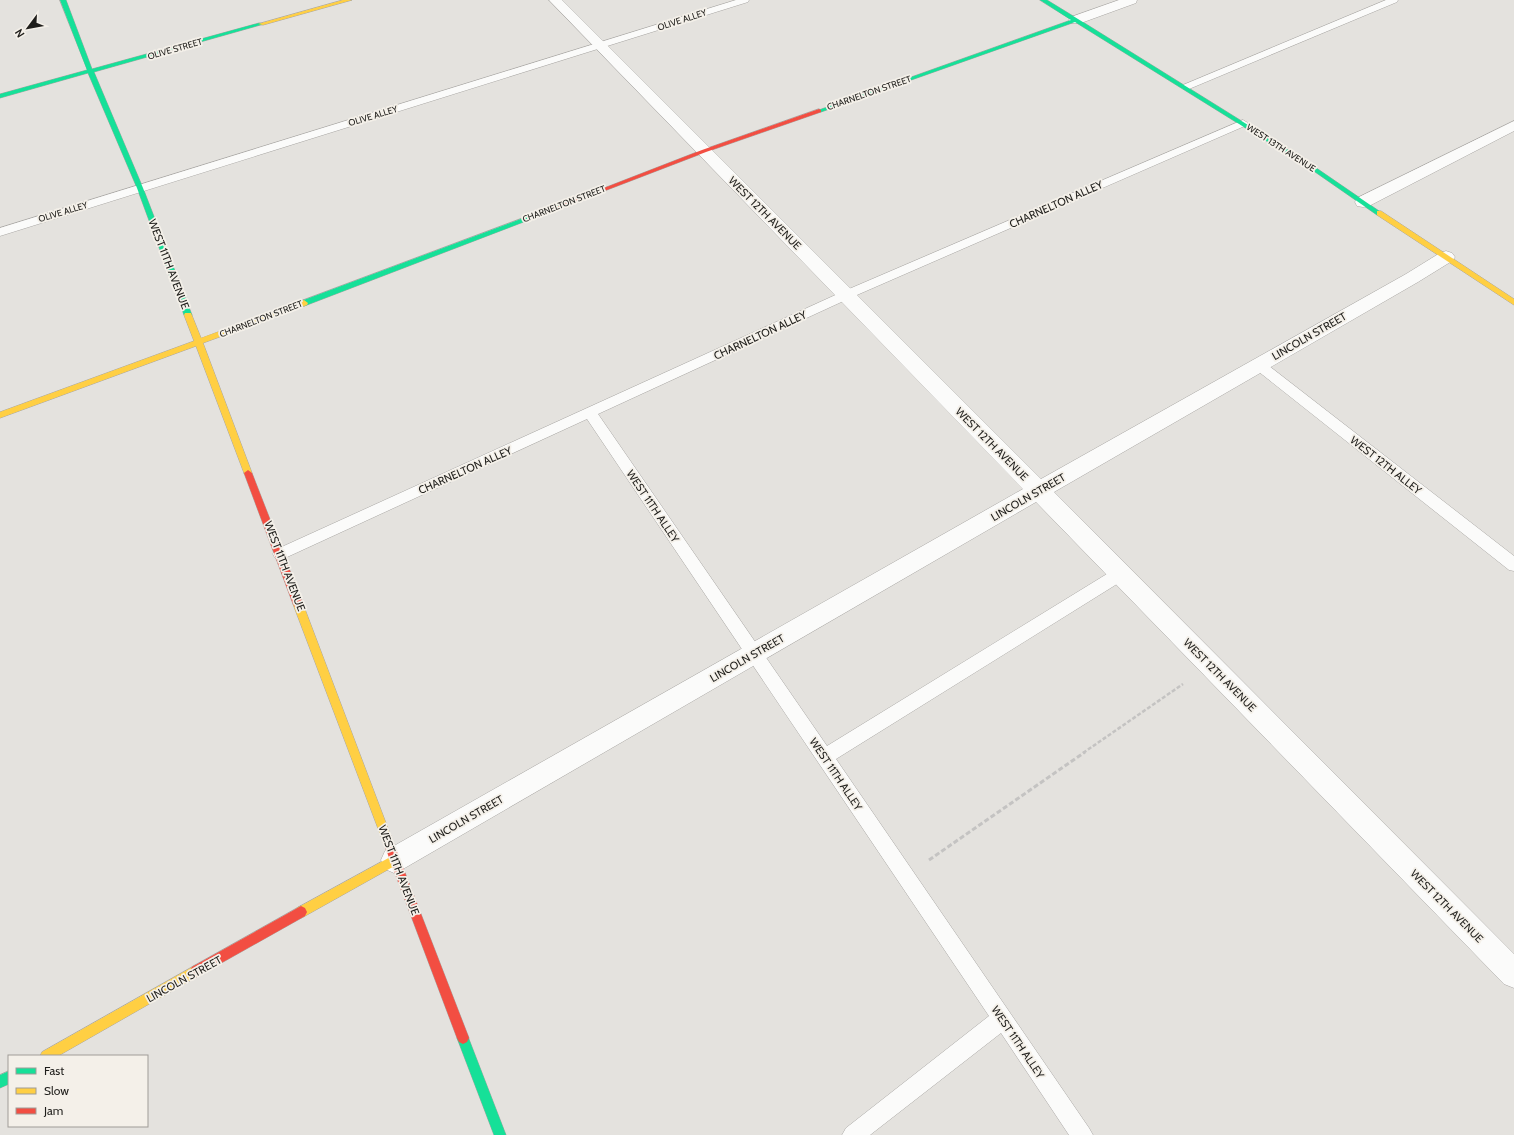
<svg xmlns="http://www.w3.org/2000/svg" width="1514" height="1135" font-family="Cabin,sans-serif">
<rect width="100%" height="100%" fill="#e4e2de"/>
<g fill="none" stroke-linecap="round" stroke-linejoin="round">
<defs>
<g id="lane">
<polygon points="736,0 749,0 748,2 0,236 0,228"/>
<polygon points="1386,0 1398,0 1397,2 1189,89 1183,89 1181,87 1183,85"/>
<polygon points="1243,120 1248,123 1247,125 850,298 598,414 827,746 1115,569 1120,568 1125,569 1128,574 1125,579 836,759 1089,1128 1093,1135 1069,1135 1001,1033 870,1135 842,1135 846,1128 989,1016 587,419 285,558 280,560 275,558 273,554 275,550 842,292"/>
<polygon points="1259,360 1264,362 1514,556 1514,571 1509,570 1254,368 1253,365 1254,362"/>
</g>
<g id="street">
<polygon points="549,0 562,0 1041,479 1406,274 1440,253 1446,251 1452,253 1455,257 1452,261 1418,282 1054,492 1514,954 1514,988 1504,984 1036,502 403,869 394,873 385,869 381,860 385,851 1023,489"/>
<polygon points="1119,0 1137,0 1136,3 1081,23 1071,23 1069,20 1071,17"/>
<polygon points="1514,121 1514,131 1369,206 1363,207 1357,206 1355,202 1357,198"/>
</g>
<g id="fast">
<polygon points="60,0 66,0 92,69 259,23 264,24 94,72 143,188 192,315 191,317 188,318 184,315 137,188 88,73 0,98 0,94 87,70"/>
<polygon points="1040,0 1047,0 1078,19 1309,163 1382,213 1379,215 1377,215 1305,165 1075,22 821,112 816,111 1071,20"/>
<polygon points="558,205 561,207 560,208 307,305 304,306 300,303 301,301"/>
<polygon points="463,1032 467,1034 506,1135 494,1135 457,1038 459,1034"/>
<polygon points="9,1071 9,1084 0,1088 0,1075"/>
</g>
<g id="slow">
<polygon points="343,0 352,0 263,25 258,24"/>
<polygon points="1377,211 1381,211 1514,299 1514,305 1377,215"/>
<polygon points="304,300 308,303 307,305 203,343 252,473 251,475 245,475 244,473 196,346 0,418 0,412 194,341 184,315 185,313 191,313 201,338"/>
<polygon points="298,600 301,601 303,604 392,839 391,843 387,844 383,843 382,839 293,604 295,601"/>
<polygon points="394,855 398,856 399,860 398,864 305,916 301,918 297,916 295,912 297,908"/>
<polygon points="196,965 200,967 202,971 200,975 58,1056 40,1056 42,1052"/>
</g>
<g id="jam">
<polygon points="819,109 821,110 821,112 706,152 560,208 558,209 555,207 702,150"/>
<polygon points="248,470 252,473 303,604 301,607 298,608 295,607 293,604 244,473"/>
<polygon points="387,834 391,835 392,839 469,1038 467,1042 463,1044 459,1042 457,1038 382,839 383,835"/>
<polygon points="301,906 305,908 307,912 305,916 200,975 196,977 192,975 190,971 192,967"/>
</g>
</defs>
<use href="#lane" stroke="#a8a6a3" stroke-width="1"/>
<use href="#street" stroke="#a8a6a3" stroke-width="1"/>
<use href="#fast" stroke="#a8a6a3" stroke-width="1"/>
<use href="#slow" stroke="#a8a6a3" stroke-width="1"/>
<use href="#jam" stroke="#a8a6a3" stroke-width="1"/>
<polyline stroke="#c4c3c2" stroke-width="2.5" stroke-dasharray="4 2" stroke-linecap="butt" points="1083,753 1183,684"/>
<polyline stroke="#c4c3c2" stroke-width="3" stroke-dasharray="5 2.5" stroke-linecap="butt" points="929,860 1085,752"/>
<use href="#lane" fill="#fbfbfa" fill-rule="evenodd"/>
<use href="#street" fill="#fbfbfa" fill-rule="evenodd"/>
<use href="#fast" fill="#16e098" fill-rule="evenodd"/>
<use href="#slow" fill="#ffcf43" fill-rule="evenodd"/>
<use href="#jam" fill="#f24e42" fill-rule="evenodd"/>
</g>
<g text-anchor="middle" stroke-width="3.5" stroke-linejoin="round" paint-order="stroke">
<g font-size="9" fill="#1f1e1b" stroke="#f4f0e9">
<text transform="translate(682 20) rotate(-18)" y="3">OLIVE ALLEY</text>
<text transform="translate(175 49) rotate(-16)" y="3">OLIVE STREET</text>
<text transform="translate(869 93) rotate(-19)" y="3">CHARNELTON STREET</text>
<text transform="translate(373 116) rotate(-17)" y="3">OLIVE ALLEY</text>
<text transform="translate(1281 148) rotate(33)" y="3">WEST 13TH AVENUE</text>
<text transform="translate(564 204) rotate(-21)" y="3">CHARNELTON STREET</text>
<text transform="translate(63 212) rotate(-17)" y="3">OLIVE ALLEY</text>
<text transform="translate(261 319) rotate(-21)" y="3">CHARNELTON STREET</text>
</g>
<g font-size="11" fill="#1f1e1b" stroke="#f4f0e9">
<text transform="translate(1056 204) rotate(-24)" y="4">CHARNELTON ALLEY</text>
<text transform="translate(765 213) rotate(45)" y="4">WEST 12TH AVENUE</text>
<text transform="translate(169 264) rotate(69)" y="4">WEST 11TH AVENUE</text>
<text transform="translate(760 335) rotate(-25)" y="4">CHARNELTON ALLEY</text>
<text transform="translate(1309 336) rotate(-30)" y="4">LINCOLN STREET</text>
<text transform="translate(992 444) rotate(45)" y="4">WEST 12TH AVENUE</text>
<text transform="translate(1386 465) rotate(38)" y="4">WEST 12TH ALLEY</text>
<text transform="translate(465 470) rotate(-24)" y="4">CHARNELTON ALLEY</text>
<text transform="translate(1028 497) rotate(-30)" y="4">LINCOLN STREET</text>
<text transform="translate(653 506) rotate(56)" y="4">WEST 11TH ALLEY</text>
<text transform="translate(285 566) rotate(69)" y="4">WEST 11TH AVENUE</text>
<text transform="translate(747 658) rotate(-30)" y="4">LINCOLN STREET</text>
<text transform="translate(1220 675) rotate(45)" y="4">WEST 12TH AVENUE</text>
<text transform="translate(836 774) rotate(56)" y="4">WEST 11TH ALLEY</text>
<text transform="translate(466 819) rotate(-30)" y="4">LINCOLN STREET</text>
<text transform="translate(399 870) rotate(69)" y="4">WEST 11TH AVENUE</text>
<text transform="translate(1447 906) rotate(45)" y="4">WEST 12TH AVENUE</text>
<text transform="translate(184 979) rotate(-29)" y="4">LINCOLN STREET</text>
<text transform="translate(1018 1042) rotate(56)" y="4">WEST 11TH ALLEY</text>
</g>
</g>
<rect x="8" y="1055" width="140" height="72" fill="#f4f0e9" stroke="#9f9c97"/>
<rect x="16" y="1068" width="20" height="6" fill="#16e098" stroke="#9f9c97"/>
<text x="44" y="1075" font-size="12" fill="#1f1e1b">Fast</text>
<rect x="16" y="1088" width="20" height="6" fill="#ffcf43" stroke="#9f9c97"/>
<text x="44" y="1095" font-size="12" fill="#1f1e1b">Slow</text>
<rect x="16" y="1108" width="20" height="6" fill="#f24e42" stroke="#9f9c97"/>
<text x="44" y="1115" font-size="12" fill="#1f1e1b">Jam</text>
<g transform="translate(28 28) rotate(238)" stroke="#f4f0e9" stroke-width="3" paint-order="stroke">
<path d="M0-3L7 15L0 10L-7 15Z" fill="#1f1e1b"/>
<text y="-6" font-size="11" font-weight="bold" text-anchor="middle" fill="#1f1e1b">N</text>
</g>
</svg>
